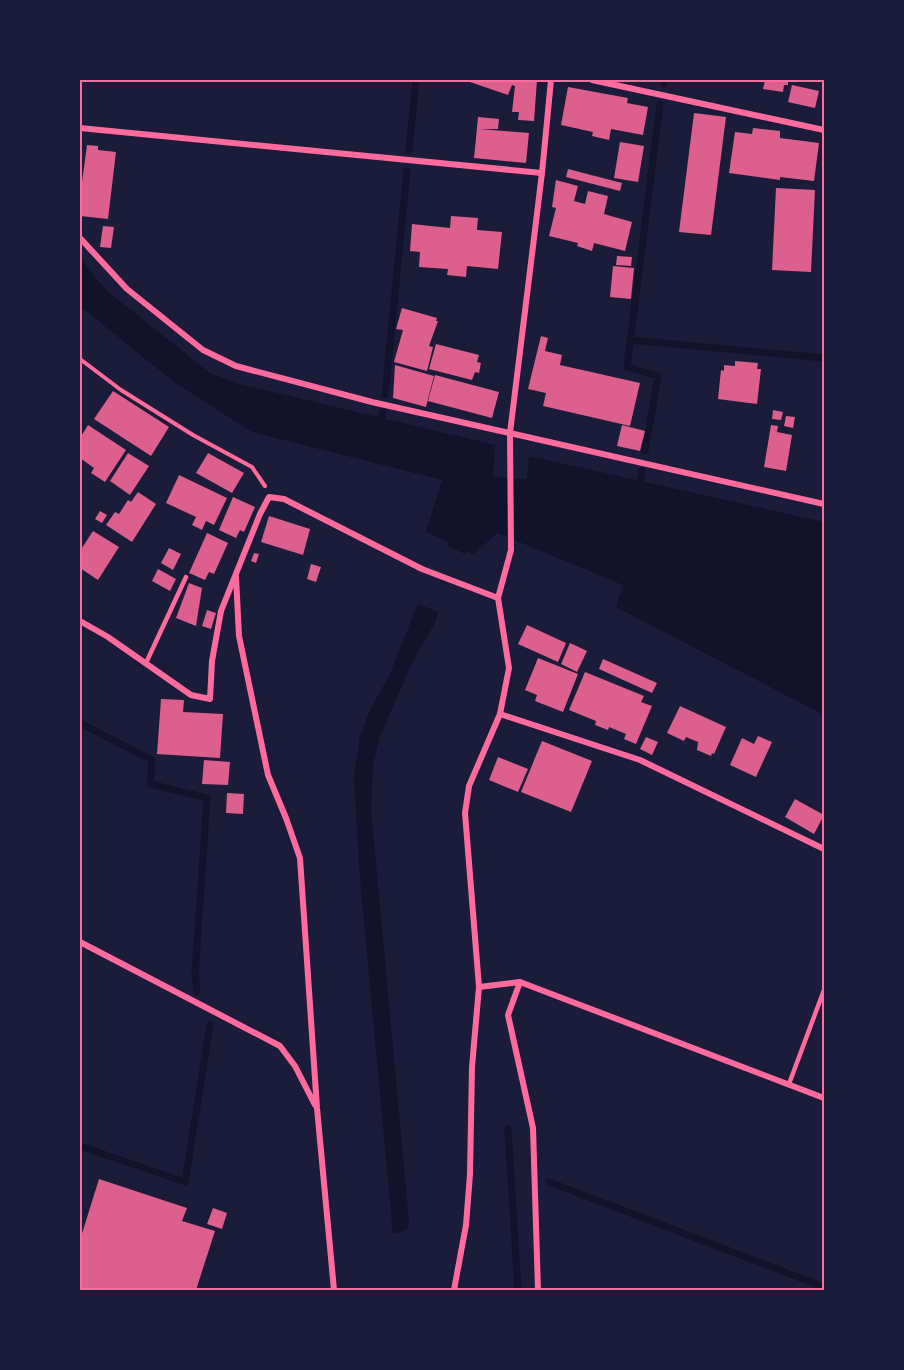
<svg xmlns="http://www.w3.org/2000/svg" width="904" height="1370" font-family="'Nunito Sans',sans-serif">
<rect width="100%" height="100%" fill="#1b1b3a"/>
<g fill="#12122b">
<polygon points="80,258 106,290 210,373 239,384 495,445 493,477 527,479 529,456 824,522 824,715 616,607 623,585 498,533 473,554 467,551 465,554 447,546 448,542 426,532 442,480 252,432 174,382 80,306"/>
<polygon points="418,604 438,612 435,623 414,659 380,736 373,765 371,809 409,1222 407,1230 393,1234 359,867 354,775 360,736 370,710 390,674"/>
</g>
<g fill="none" stroke-linecap="round" stroke-linejoin="round">
<g stroke="#12122b" stroke-width="7">
<polyline points="664,84 665,80"/>
<polyline points="409,150 416,80"/>
<polyline points="630,340 824,358"/>
<polyline points="385,395 407,171"/>
<polyline points="382,428 383,412"/>
<polyline points="645,451 658,376 627,367 660,104"/>
<polyline points="639,489 642,471"/>
<polyline points="80,723 152,760 150,784 207,798 195,974 197,992"/>
<polyline points="508,1129 518,1290"/>
<polyline points="80,1146 185,1182 210,1025"/>
<polyline points="549,1182 824,1287"/>
</g>
</g>
<g fill="#dd5f8e">
<polygon points="464,80 537,80 534,121 518,120 519,112 512,112 515,86 512,85 508,95"/>
<polygon points="765,80 788,80 788,85 784,85 783,92 763,89"/>
<polygon points="792,85 819,91 815,108 788,102"/>
<polygon points="568,87 628,98 627,103 648,107 643,135 611,129 609,140 592,136 593,132 561,125"/>
<polygon points="694,113 726,117 711,235 679,232"/>
<polygon points="478,117 499,119 498,129 480,129 529,133 526,163 474,158"/>
<polygon points="753,128 780,131 780,138 819,143 814,181 780,177 780,180 729,173 735,132 752,134"/>
<polygon points="620,142 644,146 638,182 614,178"/>
<polygon points="87,145 98,146 98,150 116,152 108,219 80,216 80,181 82,182"/>
<polygon points="568,169 622,183 620,191 566,177"/>
<polygon points="556,180 578,186 574,201 585,204 588,191 608,196 604,214 632,222 625,251 594,243 592,251 577,246 578,243 549,236 556,208 552,207"/>
<polygon points="776,188 815,190 811,272 772,270"/>
<polygon points="451,216 478,218 477,230 502,232 498,269 467,266 466,277 447,275 448,269 419,267 420,252 410,251 412,224 450,228"/>
<polygon points="103,226 114,227 111,248 100,247"/>
<polygon points="617,256 632,257 631,266 616,265"/>
<polygon points="613,266 634,268 631,299 610,297"/>
<polygon points="402,308 437,318 436,321 438,321 429,346 433,347 427,371 394,362 403,330 396,329"/>
<polygon points="541,336 548,338 545,351 562,355 560,365 640,383 630,426 543,406 546,393 528,389"/>
<polygon points="436,344 479,355 477,362 481,363 479,373 475,372 472,380 429,369"/>
<polygon points="735,361 758,363 757,369 761,369 757,404 718,399 721,370 724,371 724,365 735,366"/>
<polygon points="395,365 434,376 426,407 393,398"/>
<polygon points="435,375 499,392 492,418 428,401"/>
<polygon points="113,391 169,427 151,456 94,419"/>
<polygon points="773,410 783,412 781,420 772,419"/>
<polygon points="786,416 795,417 793,428 784,426"/>
<polygon points="88,425 126,450 105,482 91,473 94,468 80,458 80,438"/>
<polygon points="622,425 645,431 640,451 617,446"/>
<polygon points="771,425 778,426 777,432 792,435 786,471 764,467"/>
<polygon points="128,453 149,466 130,495 110,481"/>
<polygon points="208,453 244,473 232,493 196,473"/>
<polygon points="179,475 227,498 214,525 206,521 202,530 192,525 196,517 166,503"/>
<polygon points="138,492 156,504 132,542 106,525 115,512 119,514 128,500 131,502"/>
<polygon points="233,497 255,507 244,532 240,530 236,538 219,530"/>
<polygon points="100,511 107,515 102,523 95,519"/>
<polygon points="269,516 310,529 303,555 261,542"/>
<polygon points="93,531 119,547 98,580 80,568 80,551"/>
<polygon points="207,533 228,543 214,574 209,572 205,580 189,573"/>
<polygon points="169,548 181,554 173,570 161,563"/>
<polygon points="254,553 259,554 256,563 251,561"/>
<polygon points="311,564 321,567 316,582 307,579"/>
<polygon points="158,569 176,579 170,591 152,581"/>
<polygon points="189,583 202,588 196,626 176,618"/>
<polygon points="207,610 216,613 211,629 202,626"/>
<polygon points="527,625 566,643 558,662 518,644"/>
<polygon points="570,643 587,651 577,672 561,664"/>
<polygon points="538,658 578,674 563,712 535,701 537,695 525,690"/>
<polygon points="603,659 657,683 652,693 599,669"/>
<polygon points="585,672 644,696 641,702 652,706 636,744 624,739 626,734 609,727 608,730 595,725 596,721 569,710"/>
<polygon points="161,699 184,700 183,712 223,714 220,758 157,754"/>
<polygon points="680,706 726,727 714,754 712,753 711,756 697,750 698,742 686,737 684,741 667,733"/>
<polygon points="758,736 772,742 756,777 730,765 742,738 754,744"/>
<polygon points="646,737 658,742 652,755 640,749"/>
<polygon points="542,741 592,761 571,812 521,792"/>
<polygon points="498,757 528,769 518,792 489,780"/>
<polygon points="204,760 230,762 228,785 202,784"/>
<polygon points="227,793 244,794 243,814 226,813"/>
<polygon points="795,799 824,815 814,834 785,817"/>
<polygon points="99,1179 187,1208 182,1221 215,1231 196,1290 80,1290 80,1240"/>
<polygon points="213,1208 227,1213 222,1229 207,1224"/>
</g>
<g fill="none" stroke-linecap="round" stroke-linejoin="round">
<polyline stroke="#ff6b9d" stroke-width="4" points="80,359 121,390 193,435 252,467 265,486"/>
<g stroke="#ff6b9d" stroke-width="4.5">
<polyline points="146,663 186,577"/>
<polyline points="789,1084 824,990"/>
</g>
<g stroke="#ff6b9d" stroke-width="6">
<polyline points="592,80 824,130"/>
<polyline points="80,128 542,173"/>
<polyline points="80,238 127,289 203,350 236,366 372,402 824,504"/>
<polyline points="236,577 239,636 268,775 286,818 300,858 317,1108 334,1290"/>
<polyline points="80,621 108,637 191,695 210,699 212,661 221,611 260,514 269,497 284,499 422,569 498,598"/>
<polyline points="500,714 640,760 824,849"/>
<polyline points="80,942 280,1046 295,1066 315,1105"/>
<polyline points="520,982 508,1015 533,1128 538,1290"/>
<polyline points="479,987 520,982 824,1098"/>
<polyline points="454,1290 466,1225 470,1174 472,1067 479,987 465,813 469,786 500,714 509,668 498,598 511,550 510,433 542,173 551,80"/>
</g>
</g>
<rect width="904" height="1370" fill="none" stroke="#1b1b3a" stroke-width="162"/>
<rect x="81" y="81" width="742" height="1208" fill="none" stroke="#ff6b9d" stroke-width="2"/>
</svg>
